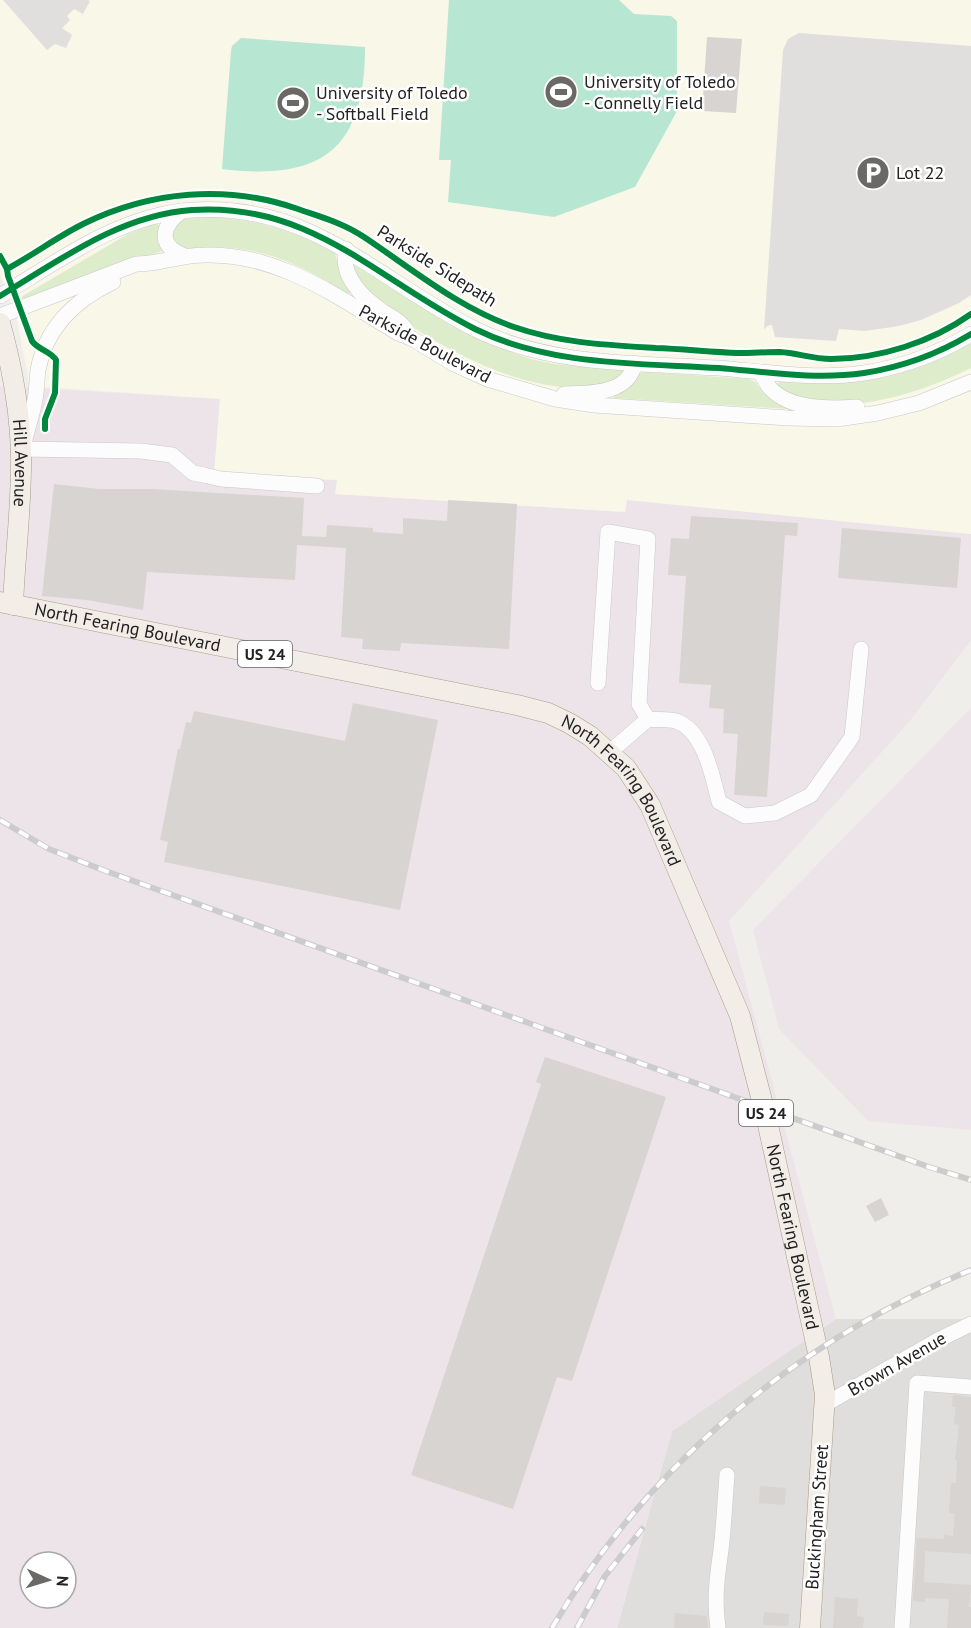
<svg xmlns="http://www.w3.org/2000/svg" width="971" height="1628" font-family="'PT Sans',sans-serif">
<rect width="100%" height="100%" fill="#f0eeeb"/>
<polygon fill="#dfdedc" points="836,1319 971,1319 971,1628 617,1628 672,1431"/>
<g fill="#ede4e9" fill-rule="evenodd">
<path d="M0 386 220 399 214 474 338 480 336 494 625 512 627 500 971 534V640L909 722 729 921 836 1319 672 1431 617 1628H0ZM30 1562H66V1598H30Z"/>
<polygon points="971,708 971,1130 868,1121 779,1029 753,930"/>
</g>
<polygon fill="#f8f7e8" points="0,0 971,0 971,534 627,500 625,512 335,494 337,480 214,474 220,399 30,386 17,321 0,275"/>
<g fill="#ddeccb">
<path d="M205 217C257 219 289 229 335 253L341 275 351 291 350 293H346C310 270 273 251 230 248 213 246 196 249 180 248L171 239V231L182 219Z"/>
<polygon points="156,223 160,226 158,234 163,249 162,251 20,301 21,297 128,234"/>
<path d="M354 265 457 328 489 344 531 359 554 364 620 370 624 372C597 406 509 378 476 362 442 346 407 326 378 301 373 297 364 292 361 286 357 281 354 270 354 265Z"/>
<path d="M971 343V368C921 393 827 426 777 385L779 381C853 385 906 380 971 343Z"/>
<polygon points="646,372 750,379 756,383 764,394 788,407 788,409 614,398 614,394 639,373"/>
</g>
<g fill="#b7e6d2">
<polygon points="449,0 619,0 634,14 671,16 677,21 677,111 635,187 554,217 448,202 451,160 439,160"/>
<path d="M241 38 365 47C365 150 321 181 222 169L231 51 232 46Z"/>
</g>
<g fill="#e0dfde">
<polygon points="3,0 88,0 90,1 83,14 74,9 67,16 70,20 62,28 72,35 66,48 55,44 47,50"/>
<polygon points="799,33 971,46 971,295 959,303 921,320 899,326 865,331 839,329 836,341 775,337 772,325 767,326 764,330 783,50 788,39"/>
</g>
<g fill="#d7d4d2">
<polygon points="707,37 742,39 736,113 702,111"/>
<polygon points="54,484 99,489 152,489 304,498 302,536 326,537 327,525 373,528 373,532 403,534 403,518 447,521 448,500 517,504 509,649 401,643 400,651 362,649 363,639 341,637 346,548 297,545 295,580 147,572 143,610 87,600 42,596"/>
<polygon points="691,516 798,523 797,536 785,535 767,797 734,795 738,734 723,733 724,709 709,708 711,685 679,683 686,576 668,575 671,538 689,539"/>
<polygon points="842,528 961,538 957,588 838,578"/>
<polygon points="353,703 438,720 400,910 164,862 168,842 160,840 178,749 180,749 186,722 191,723 194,711 345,741"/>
<polygon points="545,1057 666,1097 572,1381 557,1377 513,1509 411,1475 541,1084 536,1082"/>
<polygon points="881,1198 889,1215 875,1222 866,1206"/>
<polygon points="953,1395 971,1397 971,1554 925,1551 924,1582 971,1585 969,1607 971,1607 971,1628 947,1628 949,1599 925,1598 925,1602 913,1601 917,1538 944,1539 944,1535 953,1536 955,1514 949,1513 950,1497 951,1483 956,1483 957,1460 955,1460 959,1425 954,1424 956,1407 952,1407"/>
<polygon points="760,1486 786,1488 785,1505 759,1503"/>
<polygon points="835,1597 858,1599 857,1616 864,1617 863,1628 833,1628"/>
<polygon points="764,1612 789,1614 788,1626 763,1625"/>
<polygon points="675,1613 707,1616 708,1628 674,1628"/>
</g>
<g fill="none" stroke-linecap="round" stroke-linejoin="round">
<defs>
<g id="minor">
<path d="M182 211C161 226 157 246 185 256"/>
<path d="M346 249C340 276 362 297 382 311 390 316 399 320 405 328"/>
<path d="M0 296C60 260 120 215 192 210 312 202 377 280 475 329 550 366 637 363 719 368 767 372 816 380 864 373 902 367 938 354 971 334"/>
<path d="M0 316 136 264C159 264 181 255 205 255 279 253 337 297 398 333L413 339 452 363 487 379 555 399 594 405 788 418 837 419 878 413 919 403 971 382"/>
<path d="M760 372C763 377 766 383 770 388 790 410 830 409 857 407"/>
<path d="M564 394C590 393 628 395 635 363"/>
<path d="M24 443C28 426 34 410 36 393 37 385 37 378 38 370 46 327 75 300 113 282"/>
<polyline points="22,449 141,451 172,455 193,473 204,475 221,479 317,486"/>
<polyline points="598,683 608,532 648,539 639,704 648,719"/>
<path d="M610 752 648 719C657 720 668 719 676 721 704 730 713 778 719 802L745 816 775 813 811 795 852 737 861 649"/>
<polyline points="824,1405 938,1340 971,1324"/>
<path d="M718 1628C714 1601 717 1577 721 1550 724 1525 725 1500 727 1475"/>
<polyline points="902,1628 917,1383 971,1387"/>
</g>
<g id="major">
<path id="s1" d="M0 323C12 366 20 410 21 454 22 504 15 555 13 605"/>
<path id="s2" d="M0 602 517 705 548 713 569 723 590 736 626 768 650 805 740 1016 766 1116 819 1357 825 1395 810 1628"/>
</g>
</defs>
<use href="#minor" stroke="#c9c8c7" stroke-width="16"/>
<use href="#major" stroke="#a79c86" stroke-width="21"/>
<use href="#minor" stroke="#fdfcfc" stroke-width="15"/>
<use href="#major" stroke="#f3ede7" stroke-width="20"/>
<defs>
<g id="rail">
<polyline points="0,820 49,849 103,870 929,1167 971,1180"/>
<path d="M552 1628C648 1465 796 1341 971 1270"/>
<polyline points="577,1628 605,1576 642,1529"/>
</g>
</defs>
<use href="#rail" stroke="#ccc" stroke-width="6"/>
<use href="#rail" stroke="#fff" stroke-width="4" stroke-dasharray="11" stroke-linecap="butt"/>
<defs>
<g id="cycleway">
<path d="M0 256 7 269 8 276 32 341C38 350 51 351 56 360L55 393 45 419V429"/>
<path d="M7 269C33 255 57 237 83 224 150 191 227 184 298 209 321 217 343 223 364 237 412 269 459 308 514 327 560 343 607 345 656 348 683 349 711 352 738 353 752 353 766 352 780 352 797 353 813 359 831 359 879 359 932 342 971 314"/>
<path d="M0 296C60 260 120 215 192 210 312 202 377 280 475 329 550 366 637 363 719 368 767 372 816 380 864 373 902 367 938 354 971 334"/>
</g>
</defs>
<use href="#cycleway" stroke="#fff" stroke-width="10"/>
<use href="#cycleway" stroke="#00873e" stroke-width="6"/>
</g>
<defs>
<symbol id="stadium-disc" viewBox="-11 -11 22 22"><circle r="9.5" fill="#6a6968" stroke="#fff"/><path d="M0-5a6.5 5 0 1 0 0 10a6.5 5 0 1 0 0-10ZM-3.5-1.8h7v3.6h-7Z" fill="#fff"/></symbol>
<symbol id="parking-disc" viewBox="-11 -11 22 22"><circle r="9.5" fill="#6a6968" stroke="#fff"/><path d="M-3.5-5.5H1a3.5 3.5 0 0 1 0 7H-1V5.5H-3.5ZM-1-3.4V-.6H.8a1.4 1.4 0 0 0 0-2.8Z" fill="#fff"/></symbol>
</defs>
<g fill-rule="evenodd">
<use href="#stadium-disc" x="542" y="73" width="38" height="38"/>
<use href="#stadium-disc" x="274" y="84" width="38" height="38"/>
<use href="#parking-disc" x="854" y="154" width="38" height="38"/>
</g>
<g text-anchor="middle" stroke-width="5" stroke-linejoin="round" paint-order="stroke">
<g fill="#fff" stroke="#646464" stroke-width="1.5">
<rect x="238" y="641" width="54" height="26" rx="4.5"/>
<rect x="739" y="1100" width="54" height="26" rx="4.5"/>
</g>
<g font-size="16" font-weight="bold" fill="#222">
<text x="265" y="660">US 24</text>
<text x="766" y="1119">US 24</text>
</g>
<g font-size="18" fill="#222" stroke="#fff" text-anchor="start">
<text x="584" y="88">University of Toledo<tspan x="584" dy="21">- Connelly Field</tspan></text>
<text x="316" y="99">University of Toledo<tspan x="316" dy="21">- Softball Field</tspan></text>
<text x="896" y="179">Lot 22</text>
</g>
<g font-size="18" fill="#222" stroke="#fff">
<text transform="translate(437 266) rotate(32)" y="6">Parkside Sidepath</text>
<text transform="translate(425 344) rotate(28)" y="6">Parkside Boulevard</text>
<text dy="6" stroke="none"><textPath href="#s1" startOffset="142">Hill Avenue</textPath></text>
<text dy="6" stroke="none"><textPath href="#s2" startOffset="130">North Fearing Boulevard</textPath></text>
<text dy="6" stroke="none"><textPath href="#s2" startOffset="670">North Fearing Boulevard</textPath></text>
<text dy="6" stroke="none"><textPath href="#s2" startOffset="1156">North Fearing Boulevard</textPath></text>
<text transform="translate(897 1364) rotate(-30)" y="6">Brown Avenue</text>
<text transform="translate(817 1517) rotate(-86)" y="6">Buckingham Street</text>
</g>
</g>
<g transform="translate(48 1580) rotate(94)"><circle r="28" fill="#ffffff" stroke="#a7a7a7" stroke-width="1.5"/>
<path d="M0-4.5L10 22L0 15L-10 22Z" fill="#6a6968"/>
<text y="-9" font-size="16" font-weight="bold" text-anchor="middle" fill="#222222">N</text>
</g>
</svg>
